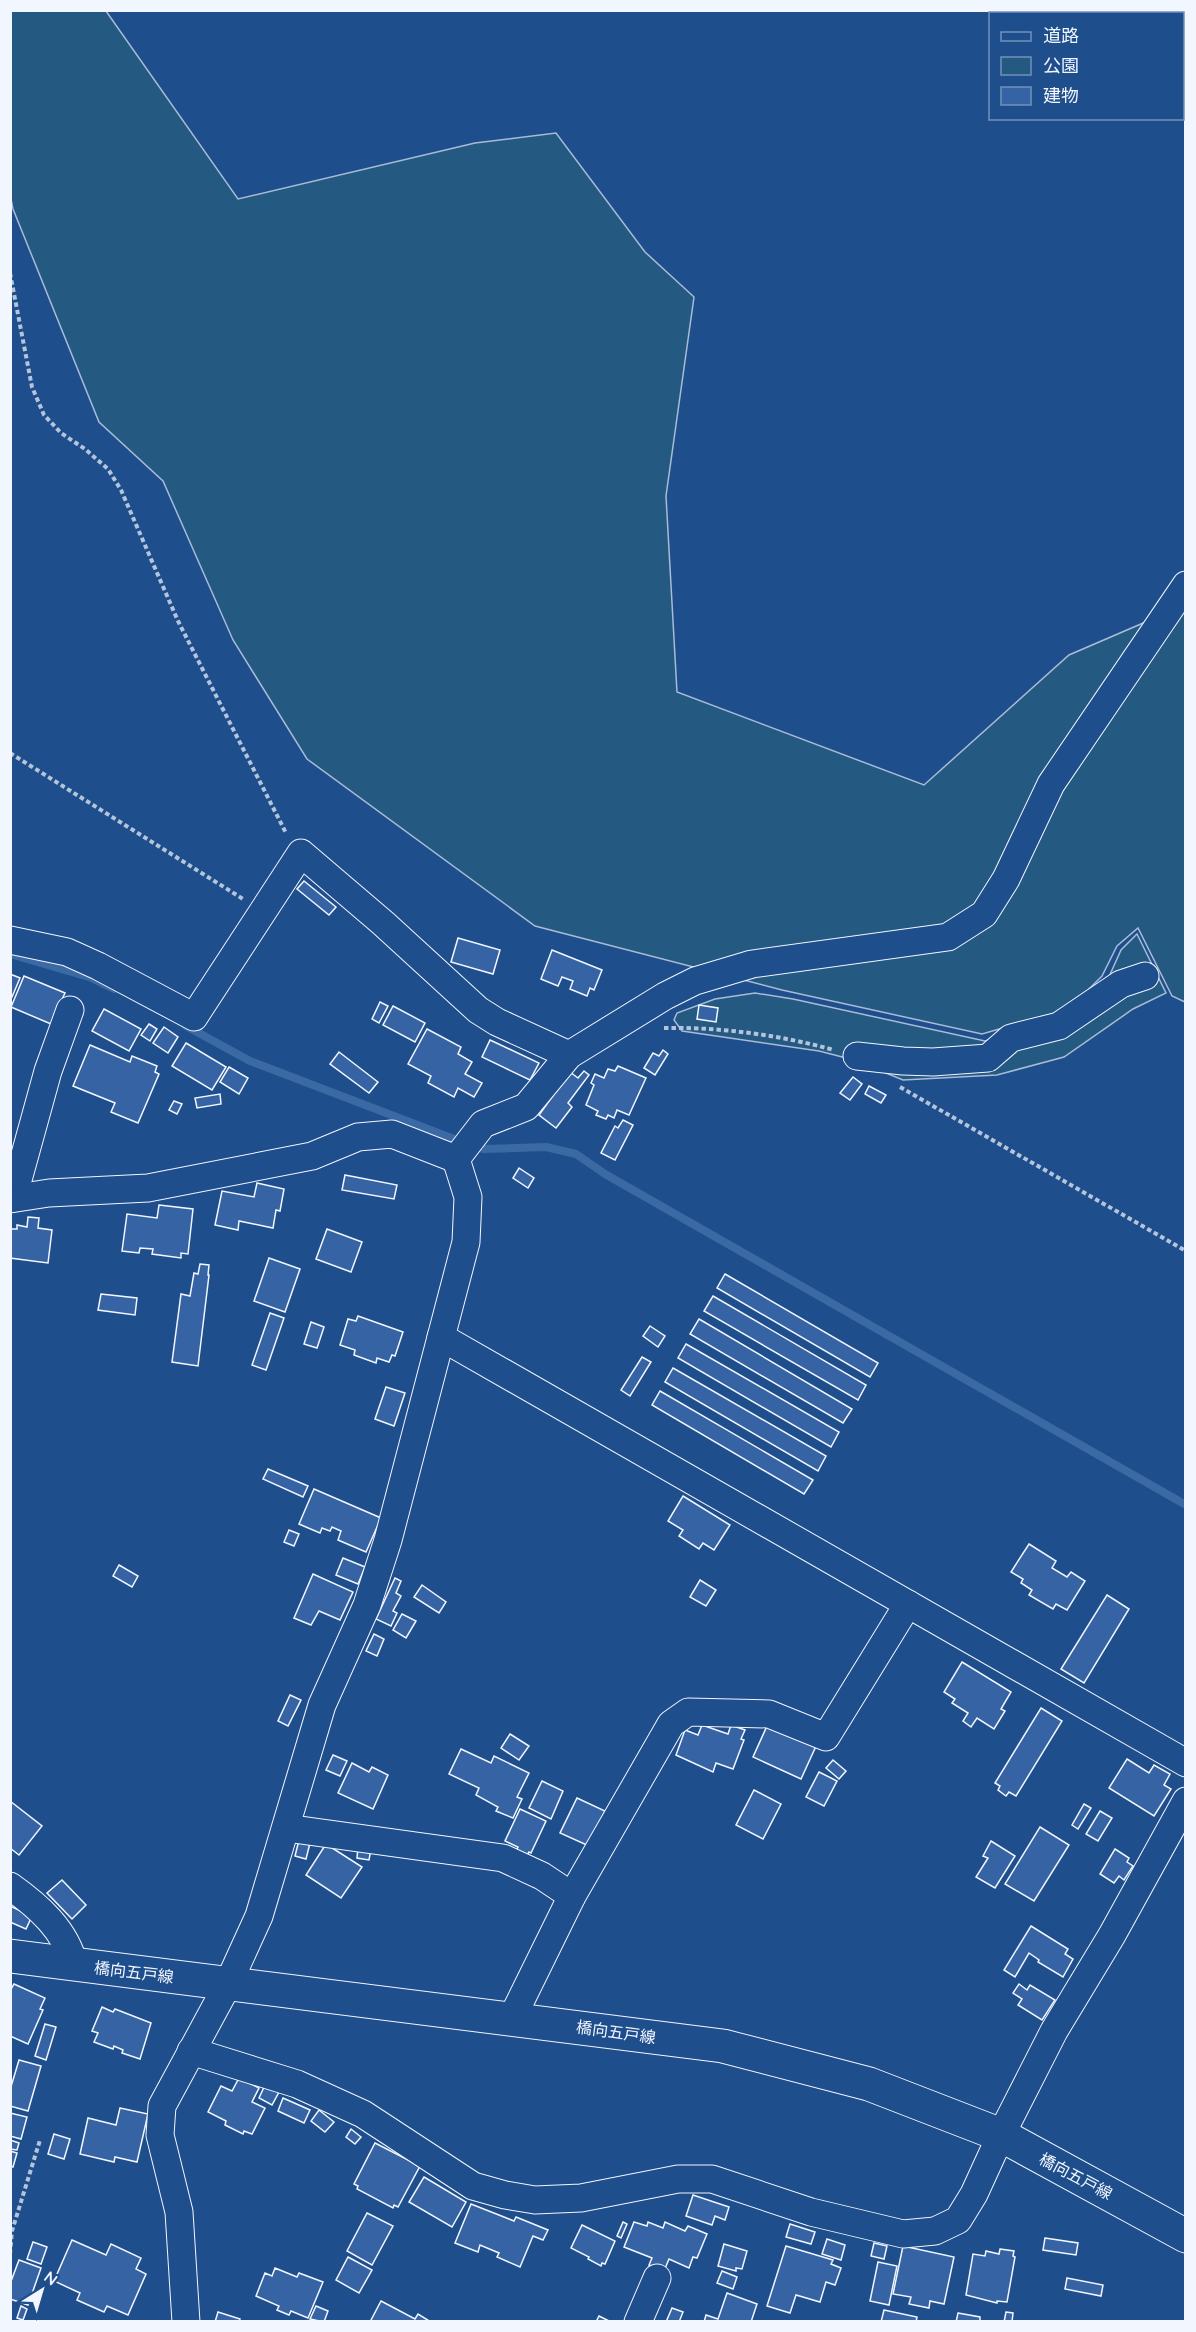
<svg xmlns="http://www.w3.org/2000/svg" width="1196" height="2332" font-family="Quicksand,'Noto Sans JP',sans-serif">
<rect width="100%" height="100%" fill="#1f4e8c"/>
<g fill="#245a82" stroke="#a8bbd7" stroke-width="1.5">
<polygon points="10,11 106,11 238,199 475,143 556,133 645,252 694,297 666,496 677,692 924,785 1069,655 1185,605 1185,1002 1172,996 1138,928 1117,946 1102,976 1069,1009 982,1034 782,990 535,926 307,759 233,640 163,481 99,422 13,209 10,194"/>
<polygon points="1137,934 1166,993 1133,1009 1064,1057 997,1075 903,1080 854,1060 819,1051 682,1031 674,1020 677,1013 715,999 755,993 793,999 985,1041 1042,1024 1108,979 1121,950"/>
</g>
<g fill="none" stroke-linecap="round" stroke-linejoin="round">
<g stroke="#3b69a3" stroke-width="8">
<polyline points="10,954 89,977 114,989"/>
<polyline points="186,1026 250,1061 462,1142"/>
<polyline points="473,1146 483,1149 546,1147 576,1154 605,1174 1186,1505"/>
</g>
</g>
<g fill="#3563a3" stroke="#f2f6ff" stroke-width="1.5">
<polygon points="1186,18 1186,38 1182,35 1182,21"/>
<polygon points="304,881 336,907 329,915 297,889"/>
<polygon points="458,938 500,950 493,974 451,962"/>
<polygon points="552,950 602,970 594,990 590,988 587,996 570,989 573,981 562,977 558,986 541,979"/>
<polygon points="10,974 20,978 12,997 10,996"/>
<polygon points="24,976 65,993 51,1024 11,1007"/>
<polygon points="380,1002 388,1006 379,1023 372,1019"/>
<polygon points="699,1005 718,1008 716,1022 697,1019"/>
<polygon points="393,1006 425,1023 415,1042 383,1025"/>
<polygon points="104,1009 141,1029 129,1051 92,1031"/>
<polygon points="149,1024 157,1029 150,1041 141,1035"/>
<polygon points="164,1027 178,1037 168,1053 153,1043"/>
<polygon points="427,1029 461,1047 458,1054 472,1062 465,1074 482,1083 474,1097 458,1088 454,1097 428,1083 431,1076 408,1064"/>
<polygon points="490,1040 539,1063 530,1080 482,1057"/>
<polygon points="186,1043 226,1067 212,1090 172,1066"/>
<polygon points="90,1045 130,1062 132,1056 157,1066 155,1072 159,1074 138,1123 111,1112 115,1103 73,1086"/>
<polygon points="663,1050 668,1054 655,1075 644,1068 653,1053 659,1056"/>
<polygon points="339,1052 378,1082 369,1093 330,1064"/>
<polygon points="618,1066 646,1078 629,1115 617,1110 614,1118 608,1115 606,1119 596,1115 598,1111 586,1105 594,1085 591,1083 595,1074 604,1078 608,1069 615,1071"/>
<polygon points="229,1067 248,1078 239,1094 220,1082"/>
<polygon points="584,1071 589,1075 568,1103 572,1107 556,1128 539,1115 570,1072 578,1078"/>
<polygon points="853,1077 862,1084 850,1100 840,1093"/>
<polygon points="869,1086 886,1095 881,1103 865,1094"/>
<polygon points="220,1094 221,1104 197,1108 195,1098"/>
<polygon points="174,1101 182,1104 177,1114 169,1110"/>
<polygon points="623,1120 633,1125 615,1160 601,1153 615,1126 618,1128"/>
<polygon points="519,1168 534,1178 528,1188 513,1178"/>
<polygon points="345,1175 397,1185 394,1199 342,1190"/>
<polygon points="257,1183 284,1189 280,1211 276,1210 273,1228 239,1221 238,1230 215,1225 222,1191 254,1197"/>
<polygon points="159,1205 193,1209 188,1254 181,1253 181,1258 152,1254 153,1249 140,1248 139,1253 122,1251 127,1214 157,1218"/>
<polygon points="28,1217 39,1218 38,1228 52,1230 48,1263 10,1258 10,1229 17,1229 17,1225 27,1227"/>
<polygon points="327,1229 362,1242 351,1272 316,1259"/>
<polygon points="269,1258 300,1269 285,1312 254,1301"/>
<polygon points="200,1264 209,1265 208,1275 209,1275 198,1366 172,1362 181,1294 190,1296 194,1273 198,1274"/>
<polygon points="725,1274 878,1363 870,1377 717,1288"/>
<polygon points="101,1294 137,1298 135,1315 98,1310"/>
<polygon points="713,1296 866,1385 858,1400 704,1311"/>
<polygon points="270,1313 284,1318 266,1370 252,1365"/>
<polygon points="358,1316 403,1332 395,1356 392,1355 389,1362 377,1358 376,1363 354,1355 355,1350 340,1345 348,1319 356,1321"/>
<polygon points="699,1319 852,1409 843,1423 690,1334"/>
<polygon points="311,1322 324,1327 317,1348 304,1344"/>
<polygon points="650,1326 665,1336 658,1347 643,1336"/>
<polygon points="686,1344 839,1432 831,1447 678,1358"/>
<polygon points="642,1357 651,1362 630,1396 621,1390"/>
<polygon points="673,1368 826,1456 818,1471 665,1382"/>
<polygon points="386,1387 405,1393 394,1426 375,1419"/>
<polygon points="660,1391 813,1480 804,1494 652,1405"/>
<polygon points="268,1469 308,1486 303,1497 263,1479"/>
<polygon points="314,1489 381,1518 366,1552 338,1540 341,1531 332,1527 330,1531 322,1528 320,1533 299,1524"/>
<polygon points="683,1496 730,1525 714,1550 703,1543 699,1549 679,1536 683,1530 668,1521"/>
<polygon points="289,1530 299,1534 294,1546 284,1542"/>
<polygon points="1029,1544 1056,1561 1052,1568 1067,1577 1071,1572 1085,1581 1067,1610 1056,1604 1053,1609 1029,1595 1032,1590 1021,1583 1023,1579 1011,1572"/>
<polygon points="343,1558 365,1567 358,1584 336,1575"/>
<polygon points="119,1565 138,1576 132,1587 113,1576"/>
<polygon points="313,1574 353,1592 340,1620 319,1611 311,1625 294,1618"/>
<polygon points="395,1578 401,1581 396,1593 401,1596 393,1611 397,1613 391,1626 376,1619"/>
<polygon points="700,1580 716,1590 706,1606 690,1597"/>
<polygon points="422,1585 446,1602 439,1613 414,1597"/>
<polygon points="1107,1595 1129,1609 1084,1683 1061,1669"/>
<polygon points="402,1614 416,1621 406,1638 393,1630"/>
<polygon points="374,1634 384,1639 377,1656 366,1651"/>
<polygon points="962,1662 1011,1692 1001,1709 1005,1711 994,1729 977,1718 971,1727 963,1721 968,1713 952,1703 955,1699 944,1692"/>
<polygon points="290,1695 301,1700 288,1726 278,1721"/>
<polygon points="1041,1708 1062,1721 1016,1796 1009,1792 1006,1796 998,1790 1000,1786 995,1783"/>
<polygon points="702,1725 728,1734 731,1725 745,1730 741,1739 744,1740 733,1769 716,1763 713,1772 676,1755 685,1730 698,1735"/>
<polygon points="767,1726 817,1744 801,1779 753,1757"/>
<polygon points="510,1734 529,1746 519,1760 501,1748"/>
<polygon points="461,1749 491,1763 494,1756 529,1773 517,1797 522,1799 513,1818 496,1811 498,1807 476,1795 479,1788 449,1774"/>
<polygon points="333,1755 347,1761 340,1776 326,1770"/>
<polygon points="1127,1759 1149,1773 1154,1765 1170,1774 1164,1785 1171,1789 1154,1816 1109,1788"/>
<polygon points="833,1760 846,1771 839,1779 826,1768"/>
<polygon points="352,1763 369,1772 372,1767 388,1775 373,1809 338,1793"/>
<polygon points="819,1772 837,1781 824,1806 806,1797"/>
<polygon points="542,1781 563,1791 551,1819 529,1808"/>
<polygon points="754,1790 781,1804 763,1839 736,1825"/>
<polygon points="577,1798 605,1811 589,1846 560,1833"/>
<polygon points="10,1801 42,1826 19,1855 10,1848"/>
<polygon points="1084,1804 1091,1808 1078,1829 1072,1825"/>
<polygon points="520,1809 546,1821 531,1853 529,1852 526,1857 515,1853 518,1847 505,1841"/>
<polygon points="1100,1811 1112,1818 1098,1841 1086,1834"/>
<polygon points="1040,1827 1069,1845 1034,1901 1005,1884"/>
<polygon points="299,1840 310,1843 306,1859 295,1856"/>
<polygon points="991,1841 1015,1856 995,1888 976,1877 988,1858 983,1856"/>
<polygon points="326,1844 362,1867 341,1898 306,1875"/>
<polygon points="358,1847 371,1849 369,1860 357,1858"/>
<polygon points="1115,1849 1129,1858 1127,1862 1133,1866 1124,1880 1119,1876 1114,1883 1100,1874"/>
<polygon points="62,1880 86,1905 72,1919 47,1893"/>
<polygon points="10,1906 32,1916 26,1929 10,1922"/>
<polygon points="1031,1926 1068,1949 1065,1954 1073,1959 1063,1977 1038,1962 1039,1960 1029,1953 1015,1977 1004,1970"/>
<polygon points="14,1984 45,1998 40,2009 43,2010 28,2044 10,2036 10,1991"/>
<polygon points="1019,1984 1027,1990 1030,1985 1055,2000 1042,2020 1018,2005 1022,1999 1013,1993"/>
<polygon points="102,2007 113,2012 115,2009 151,2023 140,2059 122,2053 123,2050 114,2046 113,2049 94,2042 98,2033 92,2031"/>
<polygon points="45,2024 56,2027 46,2060 35,2056"/>
<polygon points="19,2060 41,2066 28,2111 10,2106 10,2090"/>
<polygon points="239,2078 259,2088 252,2102 265,2108 252,2134 244,2131 243,2134 225,2125 226,2121 208,2112 221,2086 232,2091"/>
<polygon points="265,2085 279,2092 272,2105 259,2098"/>
<polygon points="283,2098 310,2110 304,2123 278,2111"/>
<polygon points="120,2108 148,2114 137,2162 115,2157 114,2162 80,2154 88,2118 116,2125"/>
<polygon points="319,2110 334,2122 325,2132 311,2121"/>
<polygon points="10,2113 27,2117 21,2139 10,2136"/>
<polygon points="351,2129 361,2137 355,2144 346,2137"/>
<polygon points="54,2134 70,2139 64,2159 48,2154"/>
<polygon points="10,2140 19,2143 17,2150 10,2149"/>
<polygon points="375,2143 420,2166 398,2207 394,2205 393,2208 357,2189 358,2186 354,2184"/>
<polygon points="10,2151 17,2153 13,2167 10,2166"/>
<polygon points="424,2177 466,2202 452,2227 409,2202"/>
<polygon points="693,2195 729,2207 725,2220 715,2216 712,2225 686,2216"/>
<polygon points="471,2204 514,2221 516,2217 548,2230 543,2240 533,2236 520,2267 497,2257 499,2253 480,2245 478,2252 455,2243"/>
<polygon points="367,2213 393,2226 372,2265 347,2251"/>
<polygon points="623,2222 627,2224 621,2238 617,2236"/>
<polygon points="634,2222 647,2226 648,2222 663,2228 665,2222 685,2231 688,2226 707,2234 697,2258 693,2257 689,2268 669,2259 664,2271 649,2265 652,2258 624,2247"/>
<polygon points="790,2224 815,2232 811,2244 786,2237"/>
<polygon points="582,2225 615,2241 605,2264 602,2263 601,2266 588,2259 589,2257 571,2248"/>
<polygon points="1045,2238 1078,2243 1076,2255 1043,2250"/>
<polygon points="827,2239 845,2245 841,2260 822,2254"/>
<polygon points="72,2240 106,2255 111,2244 141,2258 136,2269 146,2274 128,2315 107,2306 104,2312 77,2300 80,2293 54,2281"/>
<polygon points="33,2242 47,2247 41,2264 27,2259"/>
<polygon points="874,2243 887,2246 884,2259 871,2256"/>
<polygon points="724,2244 747,2251 742,2269 736,2268 736,2271 718,2266"/>
<polygon points="786,2246 833,2260 831,2264 841,2268 835,2285 826,2282 820,2302 796,2295 790,2313 767,2306"/>
<polygon points="903,2246 954,2257 944,2304 930,2301 929,2308 909,2304 911,2297 893,2294"/>
<polygon points="1000,2249 1014,2251 1013,2256 1015,2257 1007,2302 997,2301 997,2303 966,2295 973,2254 985,2256 986,2251 999,2254"/>
<polygon points="348,2257 372,2270 359,2293 336,2280"/>
<polygon points="19,2260 41,2268 28,2305 10,2299 10,2284"/>
<polygon points="878,2262 897,2266 889,2305 870,2301"/>
<polygon points="275,2268 297,2277 299,2273 323,2282 308,2318 291,2311 289,2315 277,2310 279,2306 256,2296 265,2273 272,2276"/>
<polygon points="722,2271 737,2277 733,2289 717,2283"/>
<polygon points="1067,2278 1103,2285 1101,2296 1065,2289"/>
<polygon points="727,2293 757,2304 751,2322 704,2322 706,2315 718,2319"/>
<polygon points="381,2301 415,2319 418,2314 431,2322 370,2322"/>
<polygon points="21,2306 27,2309 23,2320 17,2318"/>
<polygon points="316,2306 328,2311 324,2322 310,2319"/>
<polygon points="672,2308 683,2312 679,2322 666,2322"/>
<polygon points="884,2310 917,2317 916,2322 881,2322"/>
<polygon points="218,2312 240,2319 239,2322 215,2322"/>
<polygon points="1006,2312 1013,2313 1012,2322 1004,2322"/>
<polygon points="958,2313 980,2317 980,2322 956,2322"/>
<polygon points="599,2316 611,2322 596,2322"/>
</g>
<g fill="none" stroke-linecap="round" stroke-linejoin="round">
<defs>
<g id="minor">
<polyline points="10,940 67,952 98,966 194,1017 301,853 383,923 478,1010 497,1022 569,1055"/>
<polyline points="857,1056 903,1061 933,1062 988,1058 1011,1038 1059,1026 1121,984 1145,976"/>
<polyline points="456,1159 483,1124 526,1107 569,1055 665,996 695,981 752,964 948,937 984,914 1006,879 1051,784 1186,585"/>
<polyline points="13,1198 48,1071 70,1010"/>
<polyline points="10,1199 49,1193 148,1188 312,1156 358,1137 392,1134 456,1159"/>
<polyline points="441,1337 1186,1763"/>
<polyline points="286,1828 503,1858 542,1876 572,1896"/>
<path d="M10 1886C38 1906 66 1930 74 1965"/>
<polyline points="512,2018 572,1896 671,1724 688,1712 769,1714 826,1737 908,1604"/>
<polyline points="191,2051 297,2084 363,2114 473,2186 505,2195 535,2200 581,2198 678,2179 712,2179 811,2212 903,2234 935,2231 958,2220 974,2194 1001,2135 1054,2031 1112,1935 1186,1801"/>
<polyline points="186,2322 179,2212 160,2135 162,2106 228,1984 259,1916 322,1705 367,1605 388,1540 466,1242 468,1197 456,1159"/>
<polyline points="638,2322 657,2278"/>
</g>
<polyline id="major" points="10,1956 723,2046 869,2084 1001,2135 1186,2236"/>
</defs>
<use href="#minor" stroke="#f2f6ff" stroke-width="29"/>
<use href="#major" stroke="#f2f6ff" stroke-width="35"/>
<g stroke="#b3c4dc" stroke-width="4" stroke-dasharray="4.5 3" stroke-linecap="butt">
<polyline points="10,273 32,387 44,415 61,433 85,449 108,469 121,490 178,621 286,833"/>
<polyline points="10,753 243,899"/>
<path d="M664 1028C720 1027 780 1035 834 1050"/>
<polyline points="900,1087 1186,1251"/>
<polyline points="10,2254 12,2231 40,2140"/>
</g>
<use href="#minor" stroke="#1f4e8c" stroke-width="27"/>
<use href="#major" stroke="#1f4e8c" stroke-width="33"/>
</g>
<g text-anchor="middle" stroke-width="4.5" stroke-linejoin="round" paint-order="stroke">
<g font-size="16" fill="#f2f6ff" stroke="#1f4e8c">
<text transform="translate(134 1972) rotate(7)" y="6">橋向五戸線</text>
<text transform="translate(616 2032) rotate(8)" y="6">橋向五戸線</text>
<text transform="translate(1076 2176) rotate(28)" y="6">橋向五戸線</text>
</g>
</g>
<rect width="1196" height="2332" fill="none" stroke="#f2f6ff" stroke-width="24"/>
<rect x="989" y="12" width="195" height="108" fill="#1f4e8c" stroke="#7391ba" stroke-width="1.5"/>
<rect x="1001" y="32" width="30" height="9" fill="#1f4e8c" stroke="#7391ba" stroke-width="1.5"/>
<text x="1043" y="42" font-size="18" fill="#f2f6ff">道路</text>
<rect x="1001" y="57" width="30" height="18" fill="#245a82" stroke="#7391ba" stroke-width="1.5"/>
<text x="1043" y="72" font-size="18" fill="#f2f6ff">公園</text>
<rect x="1001" y="87" width="30" height="18" fill="#3563a3" stroke="#7391ba" stroke-width="1.5"/>
<text x="1043" y="102" font-size="18" fill="#f2f6ff">建物</text>
<g transform="translate(42 2290) rotate(37)" stroke="#1f4e8c" stroke-width="4.5" paint-order="stroke">
<path d="M0-4.5L10 22L0 15L-10 22Z" fill="#f2f6ff"/>
<text y="-9" font-size="16" font-weight="bold" text-anchor="middle" fill="#f2f6ff">N</text>
</g>
</svg>
